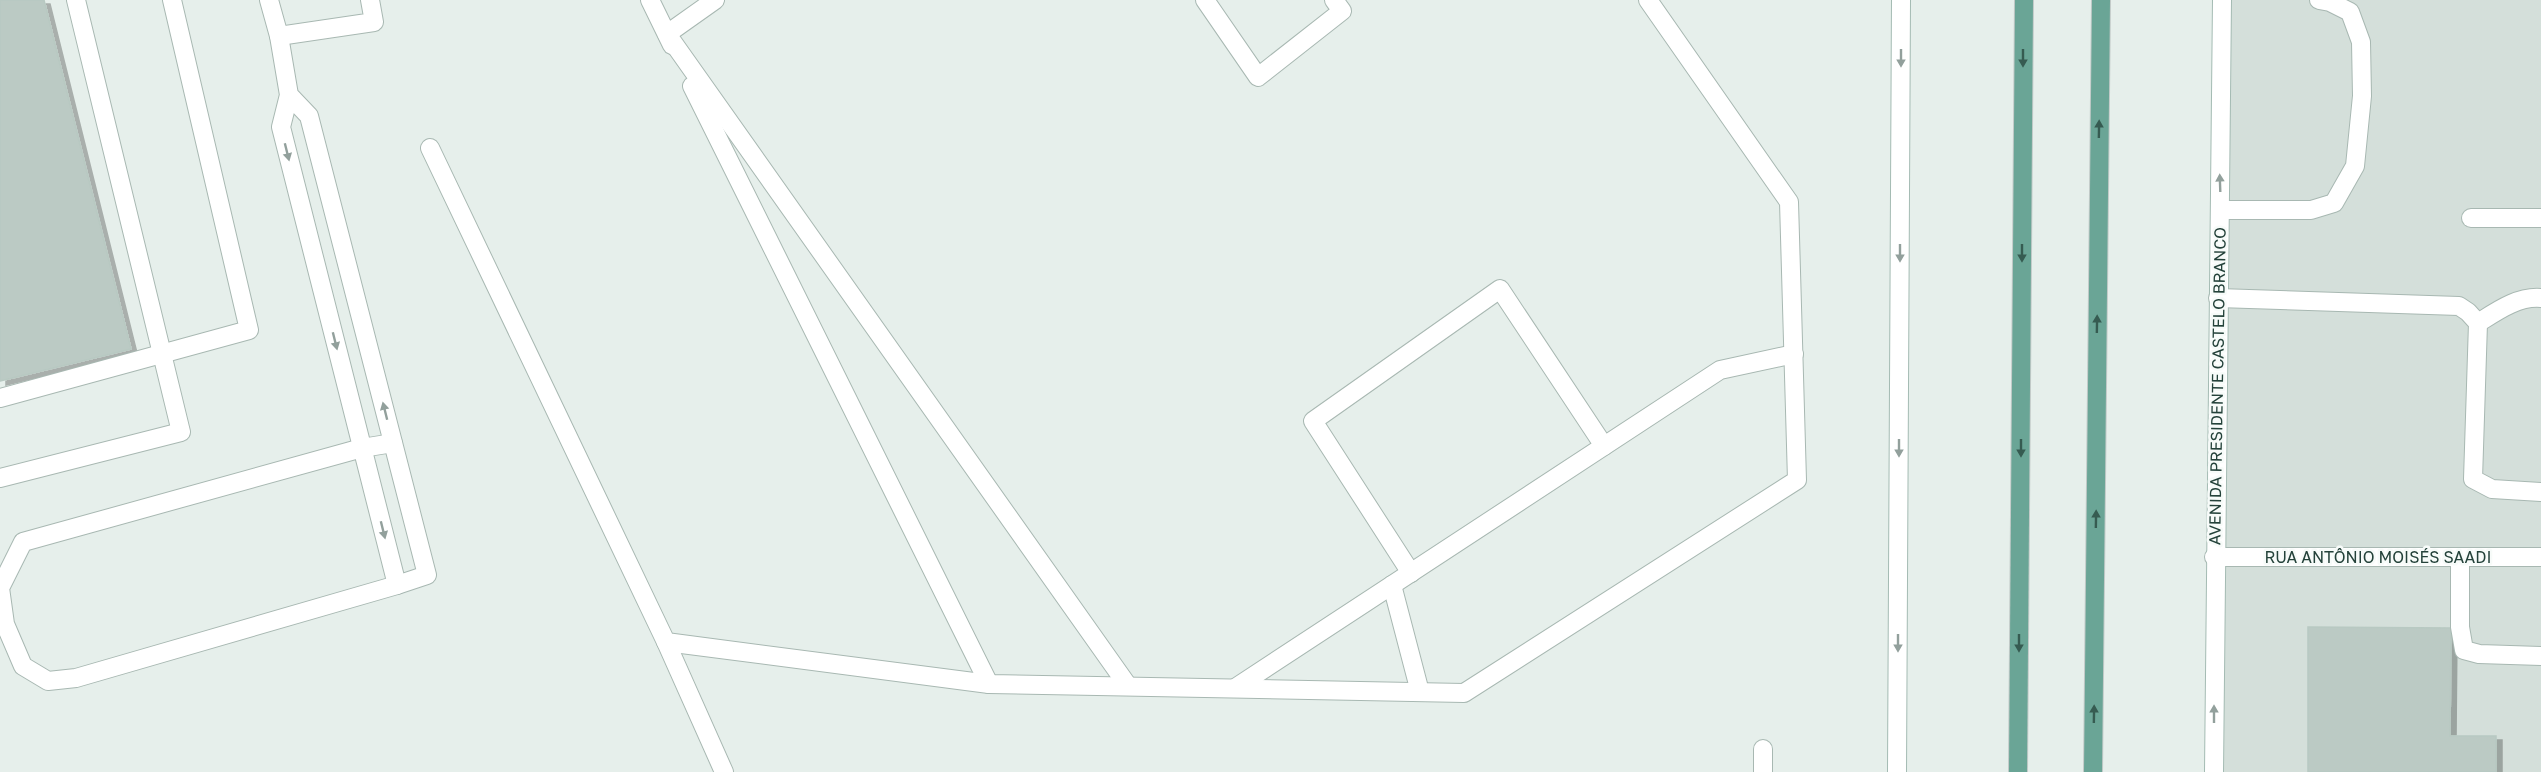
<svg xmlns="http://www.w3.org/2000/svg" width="2541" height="772" font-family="'Golos Text',sans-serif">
<defs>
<filter id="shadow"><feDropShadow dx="6" dy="4" stdDeviation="0" flood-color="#0004"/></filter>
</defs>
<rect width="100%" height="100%" fill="#e6efeb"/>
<polygon fill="#d4dfda" points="2222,0 2541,0 2541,772 2215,772"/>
<g fill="#bbcac4" stroke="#b8c9c2" stroke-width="1.5" filter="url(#shadow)">
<polygon points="0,0 44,0 131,349 0,381"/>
<polygon points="2308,627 2451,628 2450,736 2496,736 2496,772 2308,772"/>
</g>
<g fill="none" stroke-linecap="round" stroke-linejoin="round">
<defs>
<g id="lane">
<polyline points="269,0 279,36 374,22 370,0"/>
<polyline points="650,0 672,45"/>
<polyline points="715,0 667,34 1128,686"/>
<polyline points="1205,0 1258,77 1342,11 1334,0"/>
<polyline points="279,36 289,95 281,127 397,585 427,575 309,116 289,95"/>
<polyline points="692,86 989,684"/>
<polyline points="430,148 666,642 989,684 1464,693 1797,480 1789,202 1648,0"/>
<polyline points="2221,210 2311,210 2334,203 2355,166 2362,96 2361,42 2350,12 2330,2 2319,0"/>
<polyline points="2471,218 2541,218"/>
<polyline points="2218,298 2459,306 2468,312 2478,323 2473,479 2492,489 2541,492"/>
<path d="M2478 323C2497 311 2518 296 2541 298"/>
<polyline points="0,398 249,330 172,0"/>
<polyline points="393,443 362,448 23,542 0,588 5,624 23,666 48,681 76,678 397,585"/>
<polyline points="0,478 181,432 76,0"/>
<polyline points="2460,557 2460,627 2464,650 2479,654 2541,656"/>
<polyline points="1411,573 1313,421 1500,289 1604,446"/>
<polyline points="1392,585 1420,692"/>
<polyline points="666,642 724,772"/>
<polyline points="1235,688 1720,370 1794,354"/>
<polyline points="1763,749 1763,772"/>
</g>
<polyline id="street" points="2214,557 2541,557"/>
<g id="secondary">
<polyline points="1897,772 1901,0"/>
<polyline points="2214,772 2222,0"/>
</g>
<g id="primary">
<polyline points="2018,772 2024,0"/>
<polyline points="2093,772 2101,0"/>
</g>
</defs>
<use href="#lane" stroke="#a8b8b2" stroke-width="20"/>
<use href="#street" stroke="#a8b8b2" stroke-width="20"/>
<use href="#secondary" stroke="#a4bbb3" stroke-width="20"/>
<use href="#primary" stroke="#c2cac8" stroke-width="20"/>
<use href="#lane" stroke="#fff" stroke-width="18"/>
<use href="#street" stroke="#fff" stroke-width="18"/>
<use href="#secondary" stroke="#fff" stroke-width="18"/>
<use href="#primary" stroke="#6aa596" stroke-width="18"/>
</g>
<defs><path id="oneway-solid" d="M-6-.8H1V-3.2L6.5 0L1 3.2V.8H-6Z" transform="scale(1.5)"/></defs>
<g fill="#92a09c">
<use href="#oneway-solid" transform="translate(1901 58) rotate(90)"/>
<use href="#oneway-solid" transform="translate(287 152) rotate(76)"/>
<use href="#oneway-solid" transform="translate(2220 183) rotate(-92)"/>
<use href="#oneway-solid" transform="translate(1900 253) rotate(90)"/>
<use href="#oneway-solid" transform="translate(335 341) rotate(76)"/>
<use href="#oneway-solid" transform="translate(385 411) rotate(-104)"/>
<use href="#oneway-solid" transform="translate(1899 448) rotate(90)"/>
<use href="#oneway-solid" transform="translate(383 530) rotate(76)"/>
<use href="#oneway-solid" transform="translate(1898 643) rotate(90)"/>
<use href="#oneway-solid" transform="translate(2214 714) rotate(-90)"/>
</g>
<g fill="#365b51">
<use href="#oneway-solid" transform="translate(2023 58) rotate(90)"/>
<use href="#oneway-solid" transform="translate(2099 129) rotate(-89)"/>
<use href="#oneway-solid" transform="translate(2022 253) rotate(90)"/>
<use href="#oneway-solid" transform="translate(2097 324) rotate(-89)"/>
<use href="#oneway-solid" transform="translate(2021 448) rotate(90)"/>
<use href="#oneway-solid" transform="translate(2096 519) rotate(-89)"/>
<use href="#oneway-solid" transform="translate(2019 643) rotate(90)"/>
<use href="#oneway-solid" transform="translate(2094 714) rotate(-89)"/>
</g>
<g text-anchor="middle" stroke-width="5" stroke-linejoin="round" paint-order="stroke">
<g font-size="16" fill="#24423a" stroke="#f7fbf9">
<text transform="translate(2217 386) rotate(-89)" y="6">AVENIDA PRESIDENTE CASTELO BRANCO</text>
<text x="2378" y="563">RUA ANTÔNIO MOISÉS SAADI</text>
</g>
</g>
</svg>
